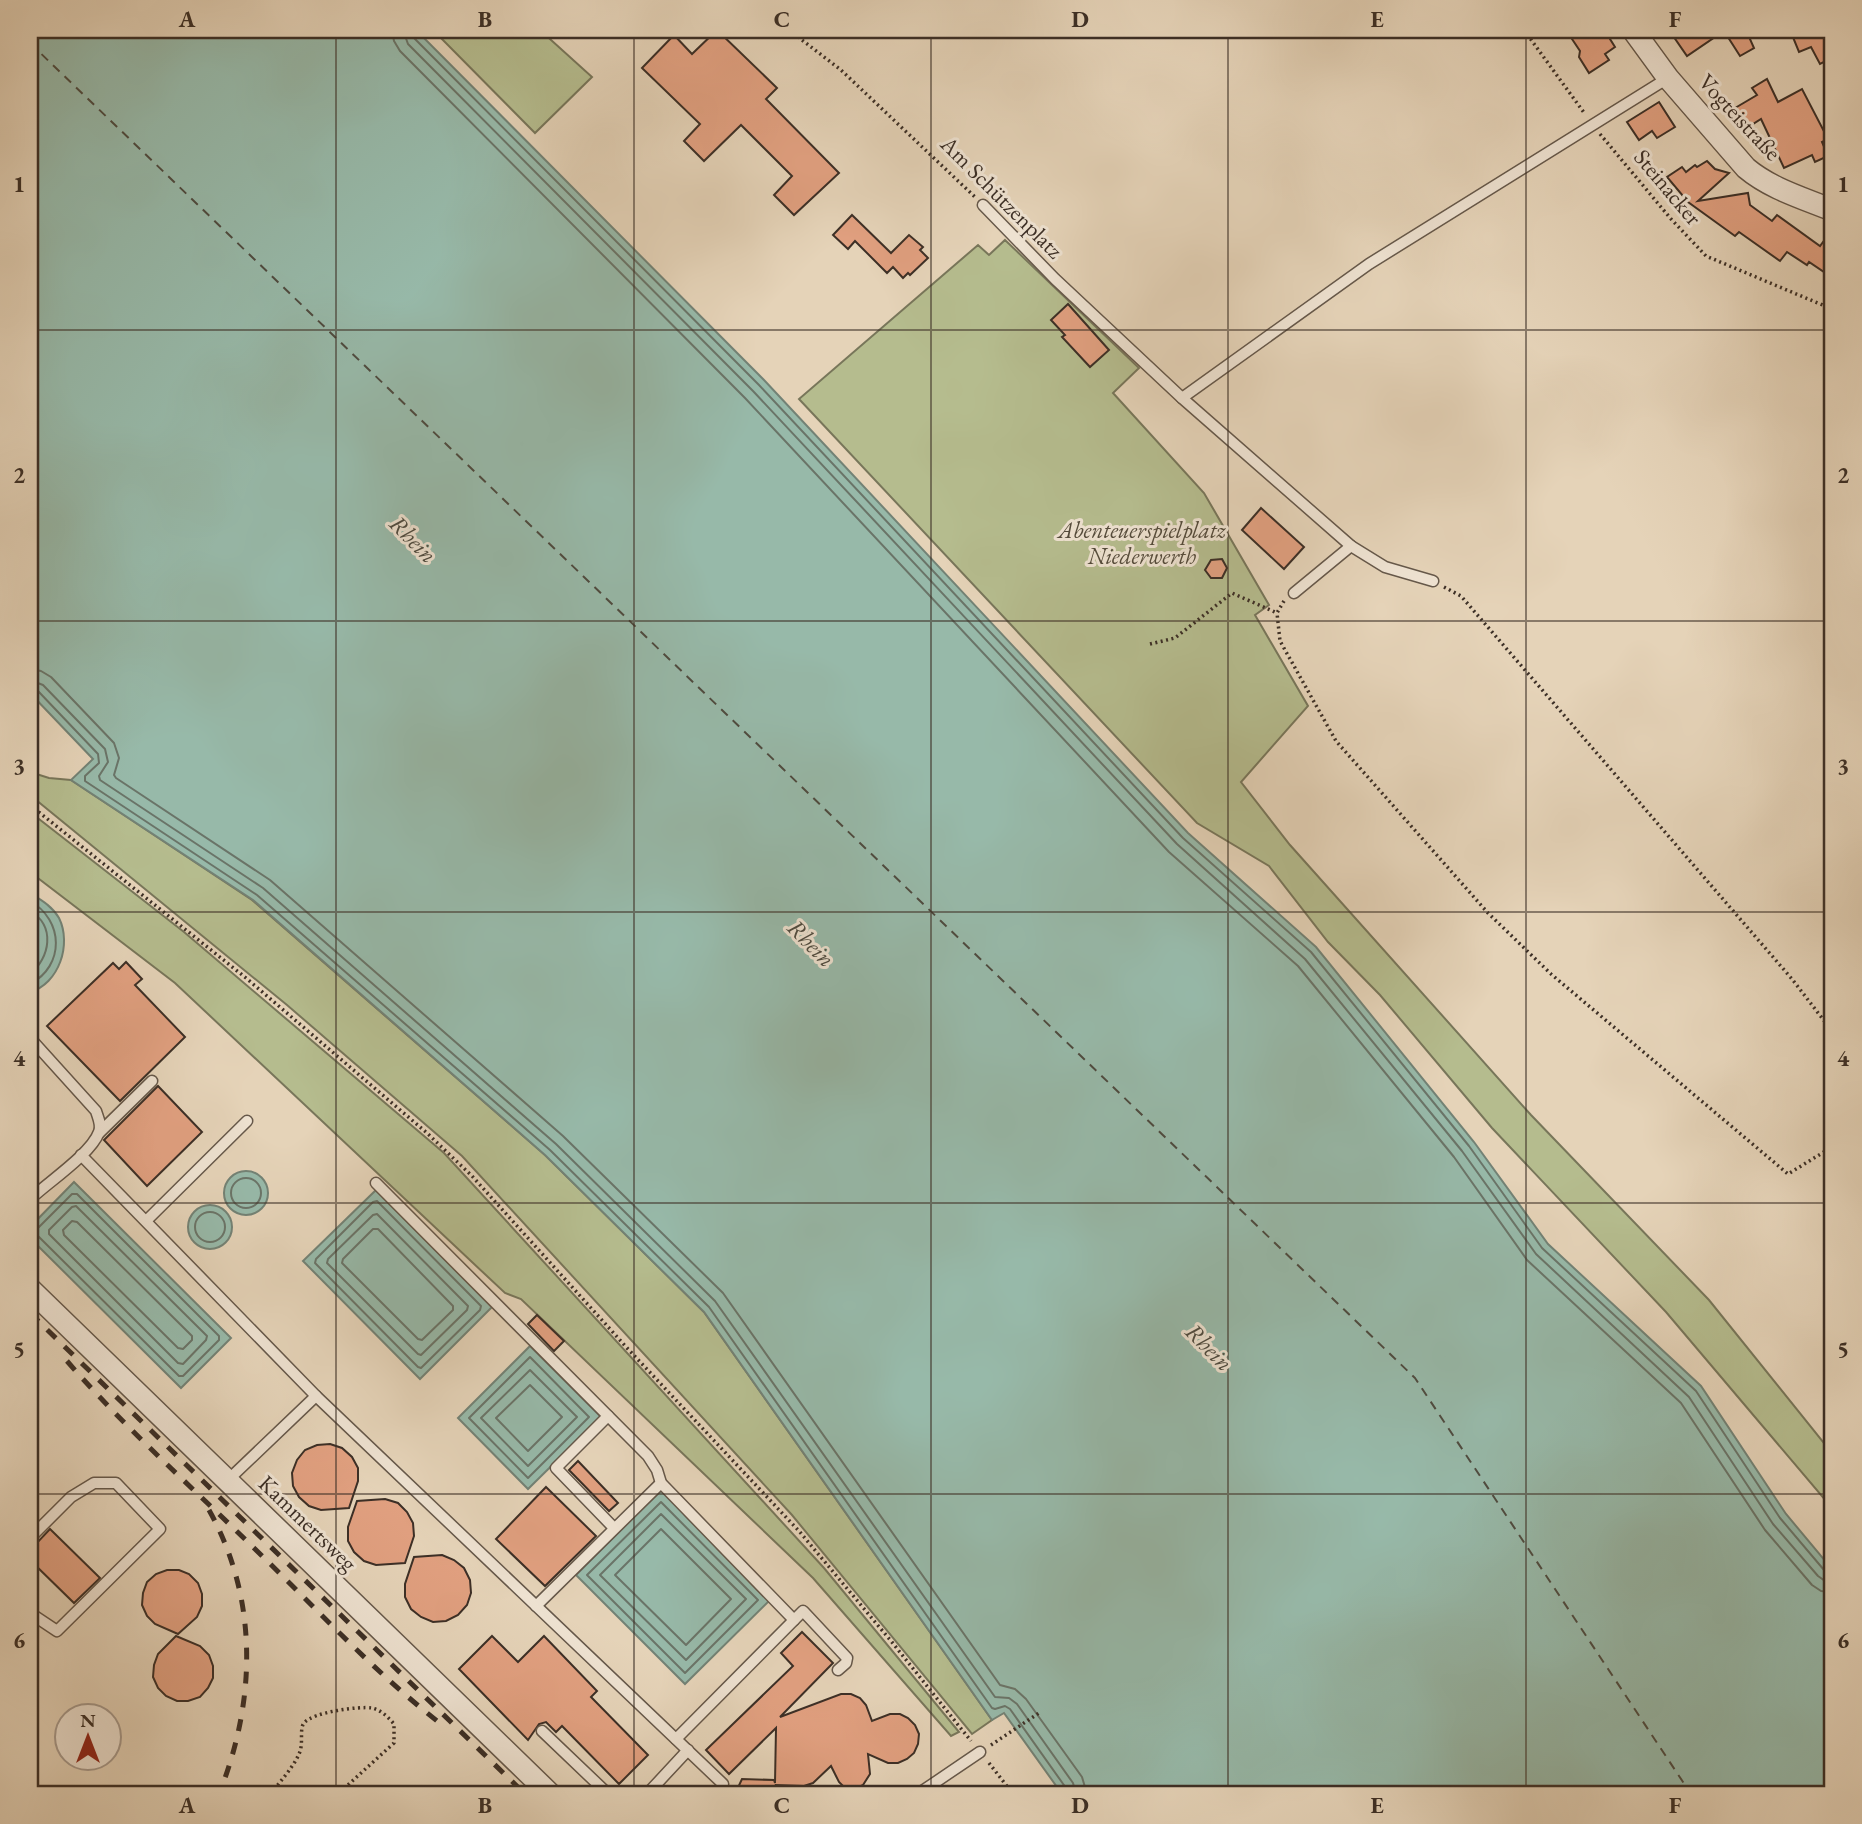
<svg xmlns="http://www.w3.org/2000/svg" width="1862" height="1824" font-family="'EB Garamond',serif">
<rect width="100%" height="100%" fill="#e5d3b8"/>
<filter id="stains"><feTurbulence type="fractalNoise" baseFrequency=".00286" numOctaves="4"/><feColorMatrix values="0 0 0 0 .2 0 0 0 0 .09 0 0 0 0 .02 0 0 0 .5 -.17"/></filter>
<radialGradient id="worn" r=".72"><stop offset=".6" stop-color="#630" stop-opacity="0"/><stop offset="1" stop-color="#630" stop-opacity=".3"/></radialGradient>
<g fill="#b5bc8e" stroke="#78765a" stroke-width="2">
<polygon points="433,30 540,30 592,77 535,133"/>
<polygon points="1005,240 1139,368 1113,393 1204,493 1269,605 1255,615 1308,706 1241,782 1290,845 1531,1115 1709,1300 1832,1453 1832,1508 1666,1312 1492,1128 1380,995 1328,942 1269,866 1197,823 799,399 978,245 989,255"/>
<polygon points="30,772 49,778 71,780 252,900 545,1155 704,1312 992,1720 972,1734 792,1515 462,1156 287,1005 30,795"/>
<polygon points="30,812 184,932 444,1153 824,1568 959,1732 951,1736 813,1578 521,1299 505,1293 175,983 30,872"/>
</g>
<g fill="#97b9a9" stroke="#738275" stroke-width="2">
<polygon points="30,30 416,30 764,380 1188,833 1316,947 1474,1142 1548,1244 1701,1386 1786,1514 1832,1569 1832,1794 1062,1794 1004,1713 992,1720 704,1312 545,1155 253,900 71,780 93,759 30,693"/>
<path d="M30 893C41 900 52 906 59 918 72 944 59 984 30 992Z"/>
<circle cx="246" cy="1193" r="22"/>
<polygon points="74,1182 231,1338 181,1388 30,1238 30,1227"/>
<polygon points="376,1190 492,1307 420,1379 303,1261"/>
<circle cx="210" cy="1227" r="22"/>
<polygon points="530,1346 601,1417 528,1489 458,1418"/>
<polygon points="661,1490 770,1600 685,1684 576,1575"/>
</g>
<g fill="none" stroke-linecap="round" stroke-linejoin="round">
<g stroke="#6a7468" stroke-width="2">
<polyline points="392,30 394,41 400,51 745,398 1169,852 1298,966 1454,1157 1527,1260 1681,1403 1765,1530 1812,1585 1821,1591 1832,1592"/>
<polyline points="403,30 408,44 753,391 1177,844 1305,959 1462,1151 1536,1254 1689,1397 1773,1524 1818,1576 1825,1581 1832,1582"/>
<polyline points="412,30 414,38 759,385 1183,838 1311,952 1469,1146 1542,1248 1696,1391 1780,1518 1824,1570 1832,1573"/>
<polyline points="30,669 41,671 51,677 114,743 119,758 114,775 116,778 270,880 563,1136 723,1293 1000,1685 1015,1689 1026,1699 1082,1777 1087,1794"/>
<polyline points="30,680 43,685 105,749 108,762 99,776 100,780 263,888 556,1144 715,1301 995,1697 1009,1698 1017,1704 1073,1783 1076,1794"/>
<polyline points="30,689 38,691 98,754 99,763 85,776 85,781 257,895 550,1150 709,1307 992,1708 995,1709 1005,1706 1010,1709 1066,1788 1067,1794"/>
<path d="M30 901C64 920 65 966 30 984"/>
<path d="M30 911C56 926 50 958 30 974"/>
<circle cx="246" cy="1193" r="15"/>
<polygon points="72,1194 77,1194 219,1336 219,1340 183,1376 179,1376 36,1234 36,1230"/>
<polygon points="377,1201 481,1306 480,1310 421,1368 418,1367 315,1263 316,1259 373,1202"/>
<polygon points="76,1206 207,1336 206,1340 183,1364 178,1363 49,1234 49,1230 72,1207"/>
<circle cx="210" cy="1227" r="15"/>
<polygon points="377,1214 468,1306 467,1310 421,1355 418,1354 327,1263 328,1259 373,1215"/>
<polygon points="72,1221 77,1222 192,1336 192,1340 183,1349 178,1348 64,1235 63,1230"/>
<polygon points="373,1229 378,1229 453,1306 453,1310 422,1340 418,1339 342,1263 343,1259"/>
<polygon points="530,1357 589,1417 528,1478 469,1418"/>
<polygon points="530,1370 577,1417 528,1466 481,1418"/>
<polygon points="530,1385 562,1417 528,1451 496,1418"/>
<polygon points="661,1502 758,1600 685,1673 587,1575"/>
<polygon points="661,1514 746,1599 686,1660 600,1575"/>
<polygon points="661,1529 731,1599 686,1645 615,1575"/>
</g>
<polyline stroke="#4e4b40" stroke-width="2" stroke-dasharray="9 7" stroke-linecap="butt" points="30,43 1415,1378 1691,1794"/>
</g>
<g fill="#e1a080" stroke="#3c2f26" stroke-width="2">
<polygon points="717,30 777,88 766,99 839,173 794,215 774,195 792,176 741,125 704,161 684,141 700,124 642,68 674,35 692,54"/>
<polygon points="1566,30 1604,30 1606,34 1611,35 1610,39 1615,47 1605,54 1609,60 1589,73 1579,57 1580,51"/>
<polygon points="1669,30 1746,30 1754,48 1740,56 1724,31 1687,56"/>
<polygon points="1790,30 1824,30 1832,49 1832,58 1820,64 1811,47 1799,52"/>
<polygon points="1767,79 1778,102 1802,89 1828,139 1822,142 1828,156 1815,162 1812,155 1784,168 1761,119 1742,131 1730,111 1757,95 1752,88"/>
<polygon points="1659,102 1675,127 1657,138 1652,131 1639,140 1627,122"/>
<polygon points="1707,161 1715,169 1729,173 1698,201 1748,193 1750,205 1772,221 1777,215 1820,246 1832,230 1832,266 1827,274 1809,262 1807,265 1787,252 1780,261 1739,232 1735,236 1688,202 1667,177 1682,167 1686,172 1695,165 1697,167"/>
<polygon points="852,215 891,253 909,235 923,247 920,250 928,258 910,275 908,273 903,278 893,267 887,273 855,241 848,249 833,235"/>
<polygon points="1068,304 1109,350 1090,367 1062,337 1065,335 1051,320"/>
<polygon points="1261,508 1304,547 1284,569 1242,530"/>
<polygon points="1222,559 1227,568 1222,578 1211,578 1205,570 1211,560"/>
<polygon points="126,962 142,979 135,985 185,1037 120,1101 47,1026 113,963 119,969"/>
<polygon points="158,1086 202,1132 147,1186 104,1140"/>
<polygon points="537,1315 564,1341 554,1351 528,1324"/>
<polygon points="330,1444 342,1448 352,1457 358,1468 358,1481 349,1508 321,1510 309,1506 299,1497 293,1486 292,1473 297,1460 305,1450 317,1445"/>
<polygon points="578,1461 618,1503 609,1511 569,1470"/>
<polygon points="546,1487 596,1536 545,1586 496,1539"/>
<polygon points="385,1499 398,1503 407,1512 413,1523 414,1536 405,1563 376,1565 364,1561 354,1552 348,1541 348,1527 357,1501"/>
<polygon points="50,1529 100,1578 74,1603 30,1560 30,1546 36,1544"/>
<polygon points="442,1555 454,1560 464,1568 470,1580 471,1593 467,1605 458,1615 446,1621 433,1622 421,1617 411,1609 405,1597 405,1584 414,1557"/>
<polygon points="167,1570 179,1570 189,1574 198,1583 202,1594 202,1606 197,1617 178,1634 155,1624 147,1616 142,1605 143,1593 147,1582 156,1574"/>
<polygon points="802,1632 833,1663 780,1717 841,1694 851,1694 860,1698 866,1705 872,1721 890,1714 900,1714 908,1718 915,1725 919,1734 918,1744 914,1753 907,1759 898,1763 888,1763 868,1754 870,1774 863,1785 857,1788 844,1787 839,1782 831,1766 813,1783 804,1786 776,1785 779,1794 735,1794 742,1779 774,1780 775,1783 776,1728 729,1774 706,1750 793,1666 781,1653"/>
<polygon points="176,1636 200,1646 209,1655 213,1666 213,1678 208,1688 200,1697 188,1701 177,1701 166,1696 158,1688 153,1677 154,1665 158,1654"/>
<polygon points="492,1636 518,1662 544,1636 597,1691 591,1697 648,1755 619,1784 562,1726 556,1732 546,1722 539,1724 528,1740 459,1669"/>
</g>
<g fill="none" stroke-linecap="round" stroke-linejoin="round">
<defs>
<g id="lane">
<polyline points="983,205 1055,279 1182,398 1351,546 1385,567 1433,581"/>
<polyline points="1182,398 1369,264 1668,78"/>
<polyline points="1294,593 1351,546"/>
<path d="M30 1038 96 1111C98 1118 102 1125 99 1132 92 1152 53 1179 36 1194L30 1195"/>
<polyline points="99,1133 152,1081"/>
<polyline points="81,1155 316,1396 227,1481"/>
<polyline points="376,1183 648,1456 657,1470 661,1483 794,1620"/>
<polyline points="146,1221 247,1121"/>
<polyline points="316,1396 723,1784"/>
<polyline points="608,1416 556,1468 614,1528"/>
<polyline points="30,1538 71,1497 94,1483 116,1483 160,1529 57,1631 30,1613"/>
<polyline points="536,1606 661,1483"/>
<polyline points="542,1731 608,1794"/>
<polyline points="676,1739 803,1611 847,1658 846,1663 838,1670"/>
<polyline points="644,1794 649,1792 688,1750"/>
<polyline points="918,1794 980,1752"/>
</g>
<g id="street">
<path d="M1633 30 1668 78 1746 168C1771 189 1803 198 1832 210"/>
<polyline points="30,1289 550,1794"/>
</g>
</defs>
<use href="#lane" stroke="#66584a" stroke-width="13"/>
<use href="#street" stroke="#66584a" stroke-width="24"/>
<g stroke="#3c2f26" stroke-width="3.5" stroke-dasharray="2 3.5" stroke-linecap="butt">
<polyline points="789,30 841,70 975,197"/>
<polyline points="1524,30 1585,114"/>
<polyline points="1600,134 1671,219 1706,256 1832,309"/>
<polyline points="1444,587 1461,596 1792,979 1832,1031"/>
<polyline points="1284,601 1277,613 1280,641 1336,741 1488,913 1551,974 1788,1174 1832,1147"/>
<polyline points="1150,644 1175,638 1232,593 1277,613"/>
<polyline points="30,805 246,978 427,1133 472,1176 628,1349 799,1531 891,1641 971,1741"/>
<polyline points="991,1745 1039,1713"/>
<polyline points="989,1763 1013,1794"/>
<path d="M271 1794C280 1781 293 1768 299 1754 304 1744 299 1729 304 1723 313 1712 359 1706 372 1708 381 1710 388 1717 394 1724V1743L338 1794"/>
</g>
<use href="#lane" stroke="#eee2d1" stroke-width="10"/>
<use href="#street" stroke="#eee2d1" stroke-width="21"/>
<g stroke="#3c2f26" stroke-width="5" stroke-dasharray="12 12" stroke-linecap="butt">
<polyline points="30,1313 525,1794"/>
<path d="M67 1361C125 1428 192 1487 255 1549 315 1607 375 1673 441 1724"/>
<path d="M209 1510C259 1600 256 1701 219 1794"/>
</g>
</g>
<path fill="none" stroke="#3c2f26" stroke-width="2" stroke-opacity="0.55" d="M336 30V1794M634 30V1794M931 30V1794M1228 30V1794M1526 30V1794M30 330H1832M30 621H1832M30 912H1832M30 1203H1832M30 1494H1832"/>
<g text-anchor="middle" stroke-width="6" stroke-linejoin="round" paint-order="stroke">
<g font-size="23" fill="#3c2f26" stroke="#eee2d1">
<text transform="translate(1740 117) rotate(47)" y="8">Vogteistraße</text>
<text transform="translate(1668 187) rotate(50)" y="8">Steinacker</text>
<text transform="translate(1002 197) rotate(45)" y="8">Am Schützenplatz</text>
<text transform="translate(308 1523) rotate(44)" y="8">Kammertsweg</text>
</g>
<g font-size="23" font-style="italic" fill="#544b3b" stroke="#eee2d1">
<text x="1142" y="538">Abenteuerspielplatz<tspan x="1142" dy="26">Niederwerth</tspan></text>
</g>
<g font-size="24" font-style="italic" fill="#4e4b40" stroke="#eee2d1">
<text transform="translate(413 539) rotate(45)" y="8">Rhein</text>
<text transform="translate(811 943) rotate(45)" y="8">Rhein</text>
<text transform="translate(1209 1347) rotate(45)" y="8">Rhein</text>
</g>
</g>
<rect width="1862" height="1824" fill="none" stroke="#e5d3b8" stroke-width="77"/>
<g transform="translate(88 1737)"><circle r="33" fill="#eee2d1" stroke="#a79a8d" stroke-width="2"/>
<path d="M0-5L12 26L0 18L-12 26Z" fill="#8f2418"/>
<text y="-10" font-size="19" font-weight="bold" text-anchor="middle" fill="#3c2f26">N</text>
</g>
<rect x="38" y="38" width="1786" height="1748" fill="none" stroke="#3c2f26" stroke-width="2.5"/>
<g font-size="23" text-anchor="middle" font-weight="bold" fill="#3c2f26">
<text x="187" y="27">A</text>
<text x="485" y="27">B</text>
<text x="782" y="27">C</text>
<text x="1080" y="27">D</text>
<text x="1377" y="27">E</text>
<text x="1675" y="27">F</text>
<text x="19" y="192">1</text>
<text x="1843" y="192">1</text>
<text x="19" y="483">2</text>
<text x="1843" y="483">2</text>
<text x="19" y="774">3</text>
<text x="1843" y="774">3</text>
<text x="19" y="1066">4</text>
<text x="1843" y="1066">4</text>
<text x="19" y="1357">5</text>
<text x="1843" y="1357">5</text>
<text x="19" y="1648">6</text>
<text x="1843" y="1648">6</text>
<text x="187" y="1813">A</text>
<text x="485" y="1813">B</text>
<text x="782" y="1813">C</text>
<text x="1080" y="1813">D</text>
<text x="1377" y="1813">E</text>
<text x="1675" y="1813">F</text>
</g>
<rect width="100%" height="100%" filter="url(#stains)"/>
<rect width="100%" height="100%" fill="url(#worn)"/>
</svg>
